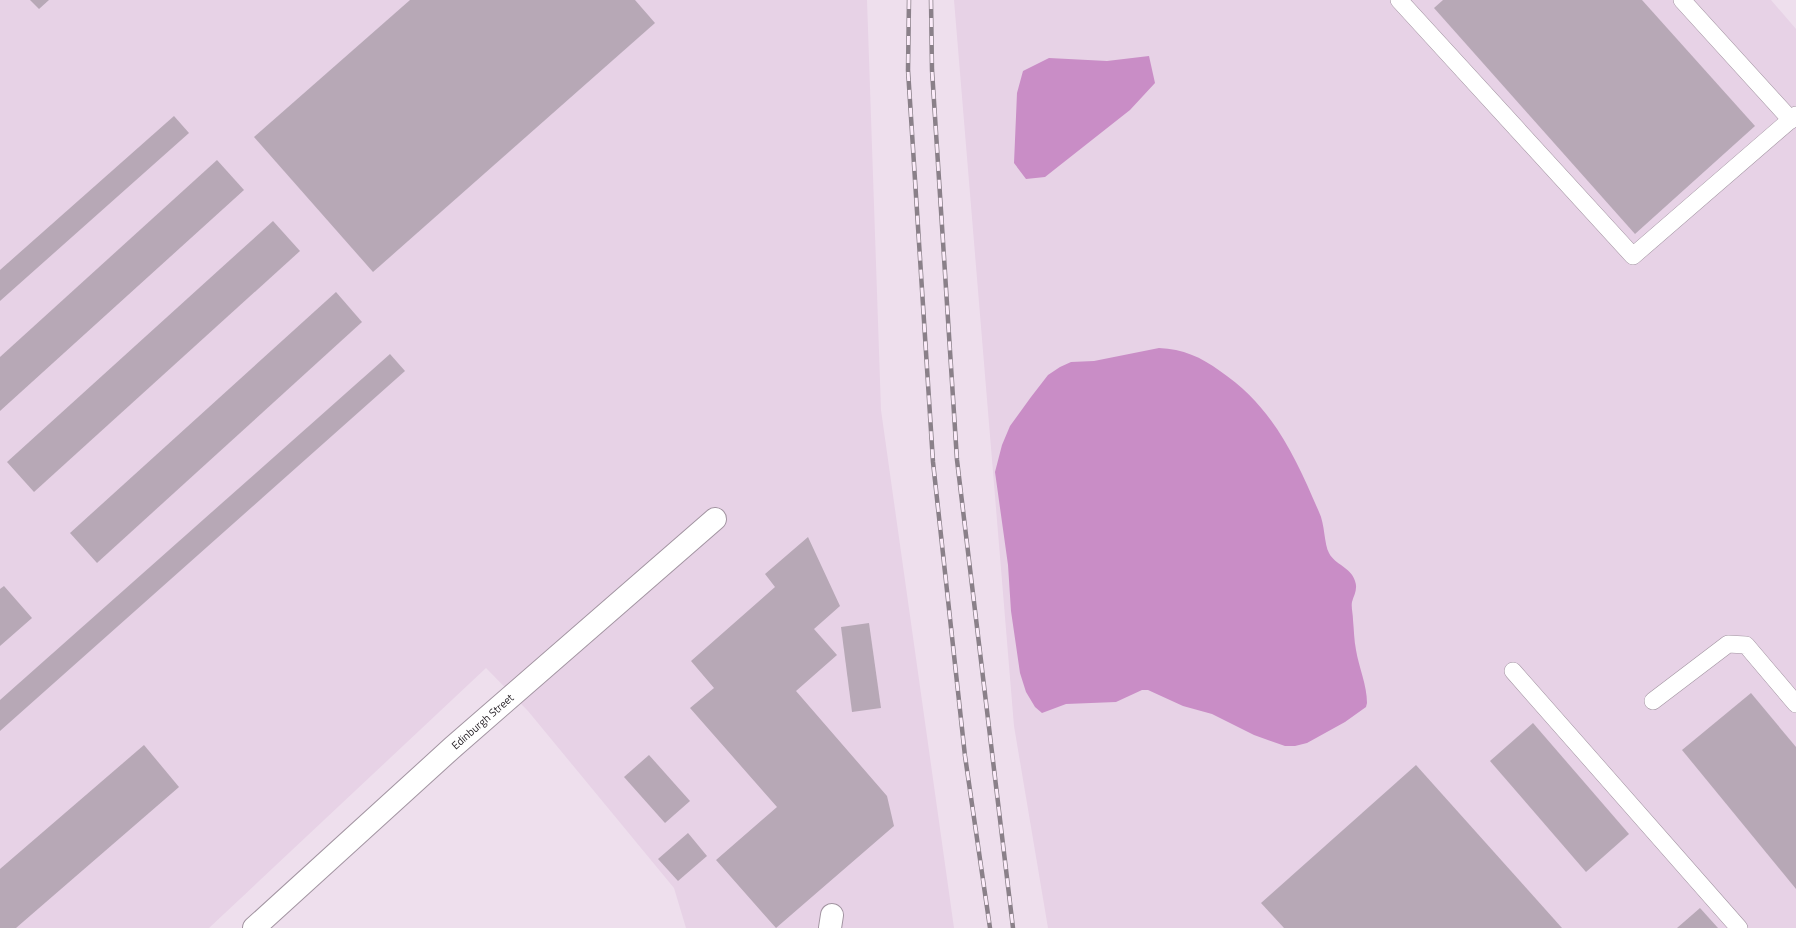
<svg xmlns="http://www.w3.org/2000/svg" width="1796" height="928" font-family="'Titillium Web',sans-serif">
<rect width="100%" height="100%" fill="#eedfed"/>
<g fill="#e7d2e6">
<polygon points="0,0 867,0 881,410 954,928 686,928 674,888 528,711 486,668 209,928 0,928"/>
<polygon points="954,0 1771,0 1796,29 1796,928 1048,928 1014,726"/>
</g>
<g fill="#c98dc6">
<polygon points="1149,56 1155,83 1130,110 1045,177 1026,179 1014,163 1017,93 1023,71 1049,58 1107,61"/>
<path d="M1159 348C1183 349 1201 357 1220 371 1273 407 1295 456 1319 512 1325 524 1324 544 1329 553 1335 565 1351 567 1355 581 1358 589 1354 595 1352 602 1351 607 1353 614 1353 620 1354 630 1354 640 1356 650 1359 668 1367 685 1367 703L1366 707 1345 722 1307 743 1295 746H1285L1254 735 1212 714 1183 706 1148 690H1142L1116 702 1066 704 1042 713 1035 707 1026 692 1020 673 1011 611 1008 565 995 472 1002 445 1010 426 1031 397 1048 375 1060 367 1071 362 1094 361Z"/>
</g>
<g fill="#b7a8b6">
<polygon points="30,0 49,0 39,9"/>
<polygon points="410,0 635,0 655,23 373,272 254,137"/>
<polygon points="1443,0 1642,0 1755,126 1635,234 1434,8"/>
<polygon points="174,116 189,133 0,301 0,270"/>
<polygon points="217,160 244,190 0,411 0,357"/>
<polygon points="273,221 300,251 34,492 7,462"/>
<polygon points="336,292 362,322 97,563 70,533"/>
<polygon points="390,354 405,371 0,731 0,700"/>
<polygon points="808,537 840,606 814,629 837,655 796,691 887,796 894,826 776,928 716,860 777,807 690,708 714,688 691,661 775,587 765,574"/>
<polygon points="4,586 32,618 0,646 0,589"/>
<polygon points="869,623 881,708 852,712 841,627"/>
<polygon points="1751,693 1796,747 1796,889 1682,750"/>
<polygon points="1533,723 1629,834 1586,872 1490,761"/>
<polygon points="144,745 179,787 16,928 0,928 0,869"/>
<polygon points="649,755 690,801 665,823 624,777"/>
<polygon points="1416,765 1562,928 1284,928 1261,903"/>
<polygon points="688,833 707,856 678,881 658,859"/>
<polygon points="1700,908 1718,928 1677,928"/>
</g>
<g fill="none" stroke-linecap="round" stroke-linejoin="round">
<defs>
<g id="lane">
<polyline points="1399,0 1633,256 1796,115"/>
<polyline points="1682,0 1791,120"/>
<polyline points="1513,671 1739,928"/>
<polyline points="1653,701 1728,644 1746,645 1796,704"/>
</g>
<g id="street">
<path id="s1" d="M254 928 453 747 715 519"/>
<polyline points="830,928 832,915"/>
</g>
</defs>
<use href="#lane" stroke="#a294a1" stroke-width="18"/>
<use href="#street" stroke="#a294a1" stroke-width="24"/>
<use href="#lane" stroke="#fff" stroke-width="17"/>
<use href="#street" stroke="#fff" stroke-width="22"/>
<defs>
<g id="rail">
<polyline points="909,0 908,70 933,462 965,756 990,928"/>
<polyline points="931,0 932,70 957,460 1013,928"/>
</g>
</defs>
<use href="#rail" stroke="#8a8089" stroke-width="4.5"/>
<use href="#rail" stroke="#fcecfa" stroke-width="3" stroke-dasharray="9" stroke-linecap="butt"/>
</g>
<g text-anchor="middle" stroke-width="3" stroke-linejoin="round" paint-order="stroke">
<g font-size="11" fill="#2a252a" stroke="#fcecfa">
<text dy="4" stroke="none"><textPath href="#s1" startOffset="308">Edinburgh Street</textPath></text>
</g>
</g>
</svg>
